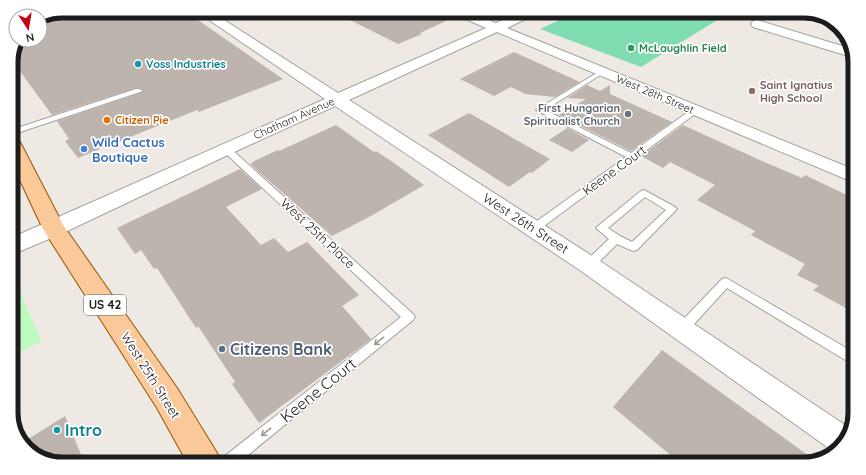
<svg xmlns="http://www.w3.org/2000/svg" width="866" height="475" font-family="Quicksand,sans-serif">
<rect width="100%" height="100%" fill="#eee9e2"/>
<polygon fill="#bef9be" points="20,291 41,341 11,357 11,295"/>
<polygon fill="#7fddb1" points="579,11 732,11 641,67 540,29"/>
<g fill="#beb4ae">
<polygon points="62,11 185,11 283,79 199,112 197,110 78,158 65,141 69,139 57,121 143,92 144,91 140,88 136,88 52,115 11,59 20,40 40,40 40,20"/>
<polygon points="371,11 425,11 446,21 420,33 422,34 398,44 348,19"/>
<polygon points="514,52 580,82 555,97 525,94 511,87 494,96 460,79"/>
<polygon points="587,85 600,91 610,85 610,94 672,122 631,151 559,115 586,99 567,98"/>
<polygon points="469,113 550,159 532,173 530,172 509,187 428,135"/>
<polygon points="336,125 374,152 376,151 394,163 424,185 371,216 332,236 250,164 253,163 252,162 278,150 279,151"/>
<polygon points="683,125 762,161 802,178 805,175 855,199 855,313 813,290 819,286 797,275 805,264 751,235 755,231 697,200 715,185 670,162 663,168 641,156"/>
<polygon points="567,128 589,140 572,152 549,140"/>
<polygon points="240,169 262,189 226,207 261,245 274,238 288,252 307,242 359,295 342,306 371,339 259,423 232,384 235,382 198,326 196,328 157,268 154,269 141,250 135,254 117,228"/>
<polygon points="662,350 816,461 804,464 681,464 613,407"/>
<polygon points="65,416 85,464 62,464 37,457 22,443"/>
</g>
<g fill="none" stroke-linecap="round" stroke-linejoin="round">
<defs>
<g id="lane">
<polygon points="600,71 605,72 545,110 631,153 692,109 698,109 699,111 536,232 530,232 528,229 530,226 626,157 536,110"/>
<polygon points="136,89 139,89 143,91 11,135 11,130"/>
<polygon points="226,146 229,147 413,314 415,317 413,320 237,464 219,464 221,459 401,317 223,151 222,149 223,147"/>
<path d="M855 161V170L851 176H845L844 174C846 170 850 163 855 161Z"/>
<path d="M644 190 675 207 677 209 675 211 637 250 633 251 617 244 593 268H585L584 265 585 262 609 239 596 228 598 226 641 191ZM645 197 666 210 632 242 620 236 608 228Z"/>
<polygon points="726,278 855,353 855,366 727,288 685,334 681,335 677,334 675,330 677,326 722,279"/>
</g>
<g id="street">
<polygon points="196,11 210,11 338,93 486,28 452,13 450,11 466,11 496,23 524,11 540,11 538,13 507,28 855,170 855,183 497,32 349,100 597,259 851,429 848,438 834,452 581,271 335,106 232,153 61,234 11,255 11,238 325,99"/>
<polygon points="757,20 852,49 855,58 753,27 751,24 753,21"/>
</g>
<polygon id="primary" points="11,137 17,138 20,142 63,225 177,388 217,453 222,464 188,464 157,408 43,229 11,161"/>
</defs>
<use href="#lane" stroke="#a3a3a3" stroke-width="2"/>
<use href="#street" stroke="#a3a3a3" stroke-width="2"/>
<use href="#primary" stroke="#945601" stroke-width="2"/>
<use href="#lane" fill="#fff" fill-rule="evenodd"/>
<use href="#street" fill="#fff" fill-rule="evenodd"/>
<use href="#primary" fill="#fbc899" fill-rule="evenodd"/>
</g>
<defs><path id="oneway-shaft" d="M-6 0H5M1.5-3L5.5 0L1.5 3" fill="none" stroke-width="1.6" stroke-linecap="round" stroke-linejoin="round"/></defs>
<g stroke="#999">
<use href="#oneway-shaft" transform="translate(379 341) rotate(141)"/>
<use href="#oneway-shaft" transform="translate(266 432) rotate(141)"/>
</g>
<circle fill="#2e9e5b" stroke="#fff" stroke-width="1.5" cx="631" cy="48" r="4"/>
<g fill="#0f9aa8" stroke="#fff" stroke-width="1.5">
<circle cx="138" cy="64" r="4"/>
<circle cx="57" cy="430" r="4"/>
</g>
<circle fill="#8d6e63" stroke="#fff" stroke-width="1.5" cx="752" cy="91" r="4"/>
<circle fill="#6b7280" stroke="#fff" stroke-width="1.5" cx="628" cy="114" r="4"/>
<circle fill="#e8710a" stroke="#fff" stroke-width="1.5" cx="107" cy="120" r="4"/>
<circle fill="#3f7fe0" stroke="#fff" stroke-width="1.5" cx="84" cy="149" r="4"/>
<circle fill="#5c6f8a" stroke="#fff" stroke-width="1.5" cx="222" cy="349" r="4"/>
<g text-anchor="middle" stroke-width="3.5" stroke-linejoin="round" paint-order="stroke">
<g font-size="11" font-weight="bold" fill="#27864d" stroke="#fff" text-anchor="start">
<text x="639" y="52">McLaughlin Field</text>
</g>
<g font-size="11" font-weight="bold" fill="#0d838f" stroke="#fff" text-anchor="start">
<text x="146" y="68">Voss Industries</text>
</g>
<g font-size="11" font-weight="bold" fill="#785e54" stroke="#fff" text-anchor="start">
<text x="760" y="89">Saint Ignatius<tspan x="760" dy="13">High School</tspan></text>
</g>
<g font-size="11" fill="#1c1c1c" stroke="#fff">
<text transform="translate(655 94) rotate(23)" y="4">West 28th Street</text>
<text transform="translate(294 118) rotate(-24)" y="4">Chatham Avenue</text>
</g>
<g font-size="11" font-weight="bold" fill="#5b616d" stroke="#fff" text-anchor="end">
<text x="620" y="112">First Hungarian<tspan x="620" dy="13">Spiritualist Church</tspan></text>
</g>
<g font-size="11" font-weight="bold" fill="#c56008" stroke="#fff" text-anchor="start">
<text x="115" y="124">Citizen Pie</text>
</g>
<rect fill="#fff" stroke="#606060" stroke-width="1" x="84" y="295" width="42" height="20" rx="3"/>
<g font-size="12" font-weight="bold" fill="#1c1c1c">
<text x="105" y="309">US 42</text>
</g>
<g font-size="13" font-weight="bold" fill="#366cbe" stroke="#fff" text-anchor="start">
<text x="92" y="147">Wild Cactus<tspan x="92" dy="15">Boutique</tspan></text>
</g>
<g font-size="13" fill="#1c1c1c" stroke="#fff">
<text transform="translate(614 170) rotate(-36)" y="5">Keene Court</text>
<text transform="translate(526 223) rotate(33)" y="5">West 26th Street</text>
<text transform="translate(318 233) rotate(43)" y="5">West 25th Place</text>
<text transform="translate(151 375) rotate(58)" y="5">West 25th Street</text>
</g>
<g font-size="16" font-weight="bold" fill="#4e5e75" stroke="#fff" text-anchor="start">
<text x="230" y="355">Citizens Bank</text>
</g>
<g font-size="16" fill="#1c1c1c" stroke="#fff">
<text transform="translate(318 390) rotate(-39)" y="6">Keene Court</text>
</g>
<g font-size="16" font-weight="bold" fill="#0d838f" stroke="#fff" text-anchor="start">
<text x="65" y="436">Intro</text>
</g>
</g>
<path d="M0 0H866V475H0ZM62 18H804A44 44 0 0 1 848 62V413A44 44 0 0 1 804 457H62A44 44 0 0 1 18 413V62A44 44 0 0 1 62 18Z" fill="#fff" fill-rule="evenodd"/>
<path fill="none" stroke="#1c1c1c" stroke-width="5" d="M62 18H804A44 44 0 0 1 848 62V413A44 44 0 0 1 804 457H62A44 44 0 0 1 18 413V62A44 44 0 0 1 62 18Z"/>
<g transform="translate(28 28) rotate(168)"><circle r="19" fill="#ffffff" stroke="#a4a4a4"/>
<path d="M0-3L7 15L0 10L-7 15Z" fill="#c70112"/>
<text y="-6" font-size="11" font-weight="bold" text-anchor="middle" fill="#1c1c1c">N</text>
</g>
</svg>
